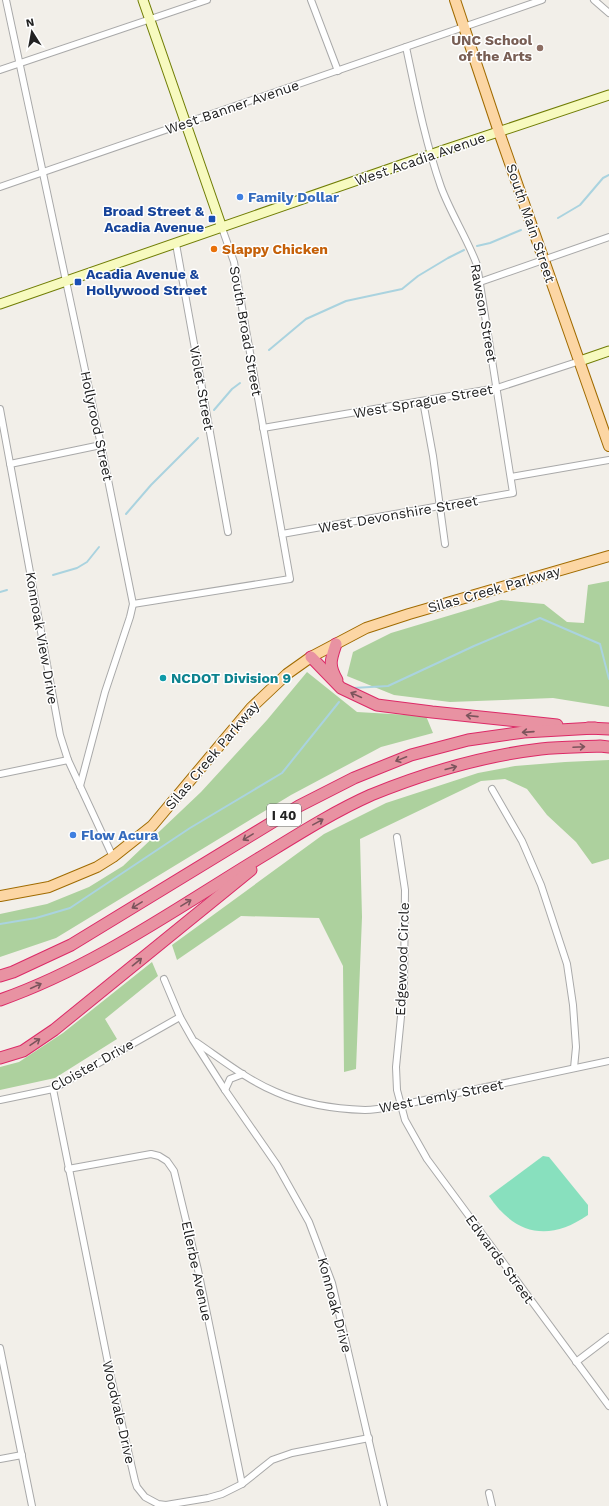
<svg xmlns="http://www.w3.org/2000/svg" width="609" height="1506" font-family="'Work Sans',sans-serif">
<rect width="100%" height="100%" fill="#f2efe9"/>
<g fill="#add19e">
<polygon points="609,581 609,707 553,698 450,702 394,695 347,676 353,652 391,633 501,600 544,604 567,622 584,623 588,585"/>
<polygon points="307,672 357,712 426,716 433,733 381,747 291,795 56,938 0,957 0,914 47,904 89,887 123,866 201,792 267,720"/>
<polygon points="609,760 609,859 592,864 576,842 547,815 527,789 505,779 481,781 360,839 362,917 356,1069 344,1072 343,966 319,918 241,916 177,960 172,945 324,834 386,803 478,773 515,766 565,762"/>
<polygon points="152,962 158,976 105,1019 117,1039 55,1078 0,1090 0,1067 19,1062 63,1033"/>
</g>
<path fill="#88e0be" d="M543 1156 549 1157 588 1205V1215C549 1242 515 1235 489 1196Z"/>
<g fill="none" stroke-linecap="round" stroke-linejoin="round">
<g stroke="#aad3df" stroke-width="2">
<polyline points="558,218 580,205 603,178 609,175"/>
<polyline points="477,246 490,243 521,230"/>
<polyline points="269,350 306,319 346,301 402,289 418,276 448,258 464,250"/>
<polyline points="214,410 232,389 240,383"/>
<polyline points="126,514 151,485 198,438"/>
<polyline points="53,575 77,568 87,562 99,547"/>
<polyline points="0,592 7,590"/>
<polyline points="353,688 388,686 474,646 540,618 600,644 609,679"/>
<polyline points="0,924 36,918 70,908 190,828 282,773 339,702"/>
</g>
<defs>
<g id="street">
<polyline points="6,0 101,445 133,604 130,617 105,692 80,786"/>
<polyline points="311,0 338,71"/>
<polyline points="594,0 609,13"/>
<polyline points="0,70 207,0"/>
<polyline points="0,187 542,0"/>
<polyline points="176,244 228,532"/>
<polyline points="480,282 609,237"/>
<polyline points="423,401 433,456 445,544"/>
<polyline points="0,409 60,735 68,760 113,857"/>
<polyline points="263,428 497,388 580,361"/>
<polyline points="10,464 101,445"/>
<polyline points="511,477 609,460"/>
<path d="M282 534 513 493 477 265C467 238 451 214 441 187 425 141 416 94 406 47"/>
<polyline points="133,604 290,579 234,262 222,228"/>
<polyline points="0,774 68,760"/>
<polyline points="492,789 522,841 541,885 567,964 573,1005 576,1047 574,1068"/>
<polyline points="397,837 405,890 404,986 396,1067 397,1090 405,1120 427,1159 609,1406"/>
<polyline points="164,979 180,1017 193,1040 225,1090 277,1165 309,1222 332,1283 384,1506"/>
<path d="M196 1042C221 1059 247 1080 276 1092 303 1104 335 1109 365 1110 377 1110 390 1107 401 1105L609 1061"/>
<polyline points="53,1089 110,1373 135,1481 137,1487 145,1497 158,1504 166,1505 208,1498 222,1494 242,1484 272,1460 292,1453 369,1438"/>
<polyline points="225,1090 230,1079 243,1074"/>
<polyline points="0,1100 53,1089 180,1017"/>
<polyline points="68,1169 151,1154 159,1156 167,1161 174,1171 198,1270 242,1484"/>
<polyline points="0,1348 32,1506"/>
<polyline points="576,1362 609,1337"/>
<polyline points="0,1459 22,1455"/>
<polyline points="489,1493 492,1506"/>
</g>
<g id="secondary">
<polyline points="143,0 222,228"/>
<polyline points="0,304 444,150 609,95"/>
<polyline points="580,361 609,351"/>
</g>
<g id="primary">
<polyline points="455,0 499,132 609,446"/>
<polyline points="0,896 49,887 97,867 113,857 152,826 251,708 287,674 311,657 366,628 409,614 609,556"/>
</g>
<g id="highway">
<path d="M336 644C331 659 328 665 337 680"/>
<polyline points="311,657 341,688 377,705 432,712 557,725"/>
<polyline points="588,728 609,729"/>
<polyline points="0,976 13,972 71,945 299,806 354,778 411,755 468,740 524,732 595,728"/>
<path d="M0 1000C94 967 177 908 261 857 297 835 333 812 371 795 425 773 482 756 541 749 560 747 580 747 600 746L609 747"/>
<polyline points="0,1058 23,1051 54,1030 251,870"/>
</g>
</defs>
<use href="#street" stroke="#a9a9a9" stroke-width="8"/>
<use href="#secondary" stroke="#707d05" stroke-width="11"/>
<use href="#primary" stroke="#a06b00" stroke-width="12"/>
<use href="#highway" stroke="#dc2a67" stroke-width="13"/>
<use href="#street" stroke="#fff" stroke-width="6"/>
<use href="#secondary" stroke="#f7fabf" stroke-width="9"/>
<use href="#primary" stroke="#fcd6a4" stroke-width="10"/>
<use href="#highway" stroke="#e892a2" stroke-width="11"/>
</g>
<defs><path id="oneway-shaft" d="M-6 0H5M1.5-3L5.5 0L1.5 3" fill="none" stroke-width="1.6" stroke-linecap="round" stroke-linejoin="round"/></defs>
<g stroke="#7b545c">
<use href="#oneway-shaft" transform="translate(356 695) rotate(-155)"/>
<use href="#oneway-shaft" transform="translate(472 716) rotate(-174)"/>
<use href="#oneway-shaft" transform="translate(528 732) rotate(176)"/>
<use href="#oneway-shaft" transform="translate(579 747) rotate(-3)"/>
<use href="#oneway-shaft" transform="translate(401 759) rotate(158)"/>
<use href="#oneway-shaft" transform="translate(451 768) rotate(-15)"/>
<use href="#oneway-shaft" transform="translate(318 822) rotate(-29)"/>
<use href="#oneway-shaft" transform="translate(248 837) rotate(149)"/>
<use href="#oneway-shaft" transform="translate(186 903) rotate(-31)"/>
<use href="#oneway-shaft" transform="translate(137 905) rotate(149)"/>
<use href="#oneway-shaft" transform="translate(137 962) rotate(-39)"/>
<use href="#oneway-shaft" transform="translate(36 986) rotate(-25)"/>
<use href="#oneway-shaft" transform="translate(35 1042) rotate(-34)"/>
</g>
<circle fill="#8d6e63" stroke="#fff" stroke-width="1.5" cx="540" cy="48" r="4"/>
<g fill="#3f7fe0" stroke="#fff" stroke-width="1.5">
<circle cx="240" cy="197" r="4"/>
<circle cx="73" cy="835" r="4"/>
</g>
<g fill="#1a4fb4" stroke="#fff" stroke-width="1.5">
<rect x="208" y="215" width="8" height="8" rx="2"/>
<rect x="74" y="278" width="8" height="8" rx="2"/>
</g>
<circle fill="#e8710a" stroke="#fff" stroke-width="1.5" cx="214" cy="249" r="4"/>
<circle fill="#0f9aa8" stroke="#fff" stroke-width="1.5" cx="163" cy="678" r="4"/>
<g text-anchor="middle" stroke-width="3" stroke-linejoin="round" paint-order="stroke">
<rect fill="#fff" stroke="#646464" stroke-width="1" x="267" y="804" width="34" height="22" rx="3"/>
<g font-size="13" font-weight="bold" fill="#222">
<text x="284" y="820">I 40</text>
</g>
<g font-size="14" font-weight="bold" fill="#785e54" stroke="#fff" text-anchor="end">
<text x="532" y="45">UNC School<tspan x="532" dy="16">of the Arts</tspan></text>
</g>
<g font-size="14" fill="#222" stroke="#fff">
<text transform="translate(232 107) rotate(-19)" y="5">West Banner Avenue</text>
<text transform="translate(420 159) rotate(-19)" y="5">West Acadia Avenue</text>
<text transform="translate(531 223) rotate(71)" y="5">South Main Street</text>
<text transform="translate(484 313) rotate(80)" y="5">Rawson Street</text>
<text transform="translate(246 331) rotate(80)" y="5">South Broad Street</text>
<text transform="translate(202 388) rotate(80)" y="5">Violet Street</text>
<text transform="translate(423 401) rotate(-10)" y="5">West Sprague Street</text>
<text transform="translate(97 426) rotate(78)" y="5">Hollyrood Street</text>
<text transform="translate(398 514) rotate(-10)" y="5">West Devonshire Street</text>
<text transform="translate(494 589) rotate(-16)" y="5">Silas Creek Parkway</text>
<text transform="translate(42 638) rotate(80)" y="5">Konnoak View Drive</text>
<text transform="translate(212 755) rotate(-50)" y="5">Silas Creek Parkway</text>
<text transform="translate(402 959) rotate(-88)" y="5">Edgewood Circle</text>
<text transform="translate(92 1065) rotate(-29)" y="5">Cloister Drive</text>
<text transform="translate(441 1096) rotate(-11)" y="5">West Lemly Street</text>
<text transform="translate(500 1259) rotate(54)" y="5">Edwards Street</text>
<text transform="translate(197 1271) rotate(78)" y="5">Ellerbe Avenue</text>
<text transform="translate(335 1305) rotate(75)" y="5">Konnoak Drive</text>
<text transform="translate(119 1412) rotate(77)" y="5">Woodvale Drive</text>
</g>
<g font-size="14" font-weight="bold" fill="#366cbe" stroke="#fff" text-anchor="start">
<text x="248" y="202">Family Dollar</text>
<text x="81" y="840">Flow Acura</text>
</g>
<g font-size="14" font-weight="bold" fill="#164399" stroke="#fff" text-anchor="end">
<text x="204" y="216">Broad Street &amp;<tspan x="204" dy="16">Acadia Avenue</tspan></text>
<text x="86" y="279" text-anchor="start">Acadia Avenue &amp;<tspan x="86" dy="16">Hollywood Street</tspan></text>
</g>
<g font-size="14" font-weight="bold" fill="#c56008" stroke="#fff" text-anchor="start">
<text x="222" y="254">Slappy Chicken</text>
</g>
<g font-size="14" font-weight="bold" fill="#0d838f" stroke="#fff" text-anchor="start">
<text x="171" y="683">NCDOT Division 9</text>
</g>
</g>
<g transform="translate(32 32) rotate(349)" stroke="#ffffff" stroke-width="3" paint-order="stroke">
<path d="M0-3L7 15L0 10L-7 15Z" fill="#222222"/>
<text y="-6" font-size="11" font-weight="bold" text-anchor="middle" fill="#222222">N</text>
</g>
</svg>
